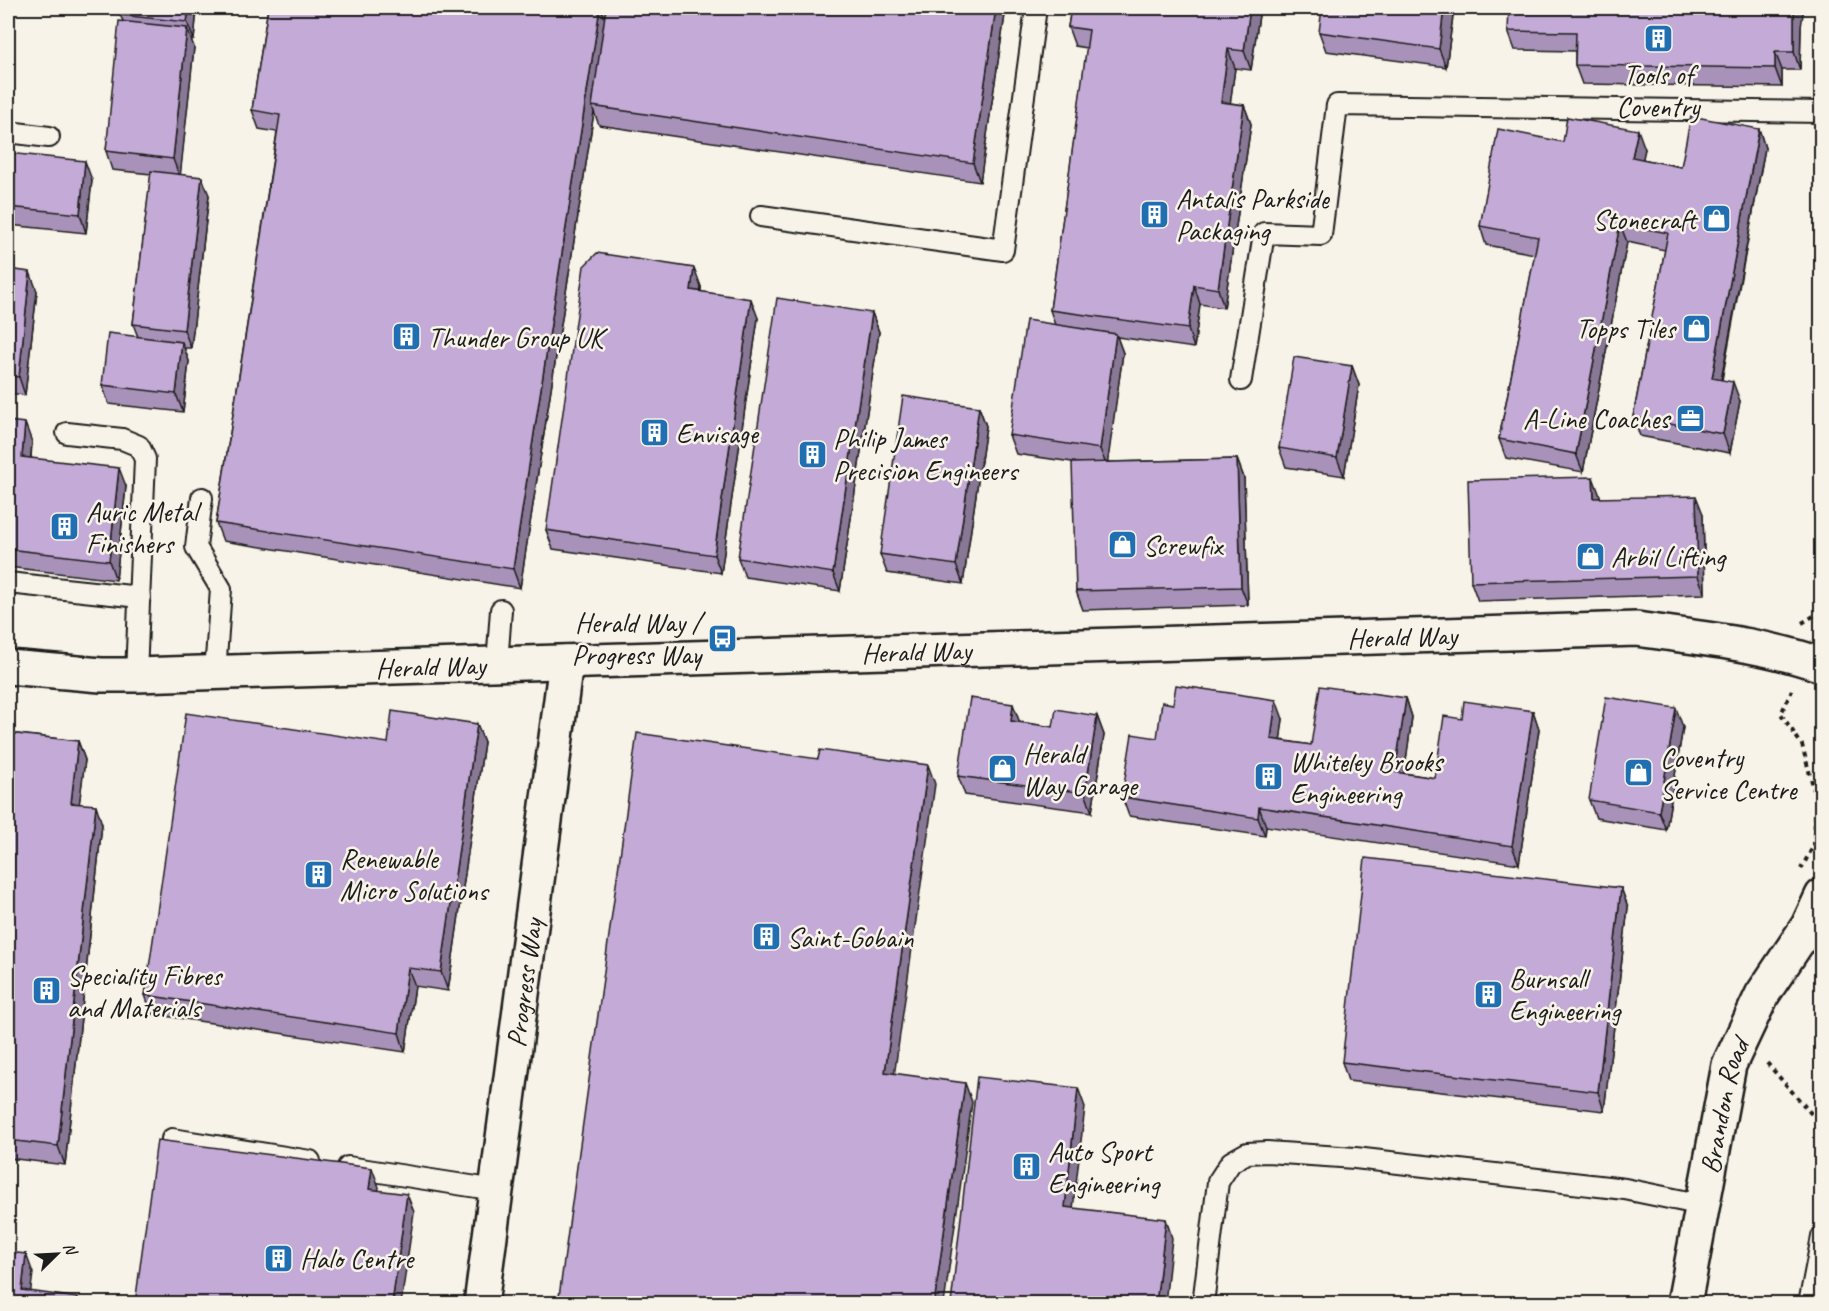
<svg xmlns="http://www.w3.org/2000/svg" width="1829" height="1311" font-family="Caveat,sans-serif">
<rect width="100%" height="100%" fill="#f7f3e8"/>
<filter id="ink" filterUnits="userSpaceOnUse"><feTurbulence type="fractalNoise" baseFrequency=".0167" numOctaves="2"/><feDisplacementMap in="SourceGraphic" scale="12" xChannelSelector="R" yChannelSelector="G"/><feConvolveMatrix kernelMatrix="1 2 1 2 8 2 1 2 1" color-interpolation-filters="sRGB"/></filter>
<g filter="url(#ink)">
<g fill="none" stroke-linecap="round" stroke-linejoin="round">
<defs>
<g id="lane">
<polyline points="8,132 49,137"/>
<polyline points="761,216 1003,250 1036,8"/>
<polyline points="1241,380 1264,233 1321,235 1337,105 1822,112"/>
<polyline points="67,433 122,439 139,446 145,459 136,675"/>
<polyline points="202,498 196,547 221,589 215,673"/>
<polyline points="8,583 140,597"/>
<polyline points="497,664 501,610"/>
<polyline points="172,1139 310,1161"/>
<polyline points="348,1167 496,1190"/>
<polyline points="1203,1304 1218,1182 1231,1162 1247,1153 1267,1152 1355,1158 1625,1189 1703,1205"/>
<polyline points="1809,1304 1822,1237"/>
</g>
<g id="street">
<path id="s1" d="M8 667 101 675H136L1637 629C1698 638 1763 644 1822 665"/>
<path id="s2" d="M481 1304 566 662"/>
</g>
<g id="primary">
<path id="s3" d="M1684 1304 1729 1065 1762 995 1808 926 1822 896"/>
</g>
</defs>
<use href="#lane" stroke="#1c1c1c" stroke-width="24"/>
<use href="#street" stroke="#1c1c1c" stroke-width="38"/>
<use href="#primary" stroke="#1c1c1c" stroke-width="38"/>
<g stroke="#1c1c1c" stroke-width="4" stroke-dasharray="4.5 4.5" stroke-linecap="butt">
<polyline points="1802,623 1822,611"/>
<polyline points="1792,690 1781,714 1802,745 1816,797 1814,845 1801,869"/>
<polyline points="1815,818 1822,820"/>
<polyline points="1767,1063 1822,1126"/>
</g>
<use href="#lane" stroke="#f7f3e8" stroke-width="20"/>
<use href="#street" stroke="#f7f3e8" stroke-width="33"/>
<use href="#primary" stroke="#f7f3e8" stroke-width="33"/>
</g>
<g fill="#a992b9" stroke="#1c1c1c" stroke-width="1.5">
<polygon points="121,8 197,8 194,40 191,40 194,47 180,174 209,195 191,348 184,348 189,361 183,412 109,404 102,385 138,337 133,324 151,174 112,170 106,151 123,21 120,15"/>
<polygon points="268,8 601,8 605,17 1006,8 980,182 599,125 594,112 520,588 223,541 216,523 277,132 259,129 252,110"/>
<polygon points="1071,8 1260,8 1251,70 1235,68 1230,103 1244,105 1251,124 1224,308 1200,304 1194,348 1117,337 1123,353 1107,462 1237,459 1244,478 1248,605 1083,610 1076,591 1079,463 1016,454 1009,435 1055,325 1050,310 1087,48 1075,46 1068,27"/>
<polygon points="1453,16 1446,67 1326,51 1319,32"/>
<polygon points="1801,27 1800,70 1782,70 1782,87 1582,84 1575,65 1575,51 1515,50 1508,31"/>
<polygon points="1759,129 1765,148 1722,380 1740,401 1730,453 1640,436 1633,417 1665,250 1627,242 1583,472 1506,458 1499,439 1535,254 1486,245 1480,226 1563,142 1645,149 1642,159 1681,167"/>
<polygon points="8,153 92,180 86,233 9,225 8,221"/>
<polygon points="694,268 701,287 701,292 758,318 721,573 553,549 546,530"/>
<polygon points="8,269 37,291 25,395 8,393"/>
<polygon points="872,313 879,332 840,591 745,577 738,558"/>
<polygon points="1352,366 1359,385 1344,476 1286,467 1279,448"/>
<polygon points="979,407 986,426 963,584 887,573 880,554"/>
<polygon points="8,421 32,442 31,458 126,486 116,580 8,567"/>
<polygon points="1600,496 1600,498 1703,514 1705,594 1478,601 1471,582"/>
<polygon points="1406,698 1412,717 1404,773 1435,778 1462,719 1533,711 1539,729 1519,864 1266,826 1265,836 1129,816 1122,797 1283,719 1280,740 1311,745"/>
<polygon points="1097,716 1104,735 1092,812 965,795 958,776 1020,722 1053,727"/>
<polygon points="477,724 484,742 448,991 415,986 405,1052 152,1014 145,995 388,743"/>
<polygon points="1683,727 1666,830 1596,818 1589,800"/>
<polygon points="8,733 78,741 85,760 79,804 102,824 65,1165 8,1158"/>
<polygon points="1621,888 1628,907 1604,1111 1348,1081 1342,1062"/>
</g>
<g fill="#897796" stroke="#1c1c1c" stroke-width="1.5">
<polygon points="189,8 197,8 194,40 187,22"/>
<polygon points="600,8 601,8 607,24 592,106 594,112 520,588 513,569"/>
<polygon points="996,8 1006,8 980,182 973,163"/>
<polygon points="1250,8 1260,8 1251,70 1244,51"/>
<polygon points="1444,8 1450,8 1453,16 1446,67 1439,49"/>
<polygon points="1794,8 1804,8 1801,27 1800,70 1794,52"/>
<polygon points="187,28 194,47 180,178 173,159"/>
<polygon points="1228,49 1235,68 1228,120 1221,102"/>
<polygon points="1775,52 1782,70 1782,87 1775,68"/>
<polygon points="1244,105 1251,124 1224,308 1218,289"/>
<polygon points="1759,129 1765,148 1718,396 1712,378"/>
<polygon points="1638,130 1645,149 1639,176 1632,157"/>
<polygon points="85,161 92,180 86,233 80,214"/>
<polygon points="202,177 209,195 191,348 184,330"/>
<polygon points="1620,224 1627,242 1583,472 1576,454"/>
<polygon points="694,268 701,287 698,309 691,290"/>
<polygon points="30,272 37,291 25,395 19,377"/>
<polygon points="1194,285 1200,304 1194,348 1188,329"/>
<polygon points="751,299 758,318 721,573 714,555"/>
<polygon points="872,313 879,332 840,591 833,573"/>
<polygon points="1116,334 1123,353 1107,467 1100,449"/>
<polygon points="182,342 189,361 183,412 176,394"/>
<polygon points="1352,366 1359,385 1344,476 1337,458"/>
<polygon points="1733,382 1740,401 1730,453 1723,434"/>
<polygon points="979,407 986,426 963,584 956,565"/>
<polygon points="25,423 32,442 29,475 22,457"/>
<polygon points="1237,459 1244,478 1248,605 1241,587"/>
<polygon points="119,468 126,486 116,580 109,561"/>
<polygon points="1593,477 1600,496 1601,517 1594,498"/>
<polygon points="1696,496 1703,514 1705,594 1698,576"/>
<polygon points="1406,698 1412,717 1402,790 1395,772"/>
<polygon points="1276,700 1283,719 1278,758 1271,739"/>
<polygon points="1013,704 1020,723 1011,721"/>
<polygon points="1676,708 1683,727 1666,830 1659,812"/>
<polygon points="1533,711 1539,729 1519,864 1512,846"/>
<polygon points="1097,716 1104,735 1092,812 1085,793"/>
<polygon points="477,724 484,742 448,991 441,972"/>
<polygon points="78,741 85,760 77,821 71,803"/>
<polygon points="928,765 935,784 892,1091 885,1072"/>
<polygon points="96,805 102,824 65,1165 58,1146"/>
<polygon points="1259,807 1266,826 1265,836 1258,818"/>
<polygon points="1621,888 1628,907 1604,1111 1598,1092"/>
<polygon points="408,968 415,986 405,1052 399,1033"/>
<polygon points="965,1083 972,1102 944,1304 934,1304"/>
<polygon points="1078,1088 1085,1107 1071,1226 1065,1207"/>
<polygon points="372,1168 379,1187 376,1207 369,1189"/>
<polygon points="407,1194 414,1212 401,1304 392,1304"/>
<polygon points="1166,1219 1172,1238 1165,1304 1156,1304"/>
<polygon points="26,1254 33,1273 29,1304 22,1290"/>
</g>
<g fill="#c4aad7" stroke="#1c1c1c" stroke-width="1.5">
<polygon points="121,8 189,8 187,22 120,15"/>
<polygon points="268,8 600,8 513,569 216,523 280,115 252,110"/>
<polygon points="606,8 996,8 973,163 592,106"/>
<polygon points="1071,8 1250,8 1244,51 1228,49 1221,102 1244,105 1218,289 1194,285 1188,329 1050,310 1089,30 1068,27"/>
<polygon points="1322,8 1444,8 1439,49 1319,32"/>
<polygon points="1509,8 1794,8 1794,52 1775,52 1775,68 1575,65 1576,32 1508,31"/>
<polygon points="119,21 187,28 173,159 106,151"/>
<polygon points="1691,116 1759,129 1712,378 1733,382 1723,434 1633,417 1668,233 1620,224 1576,454 1499,439 1538,237 1480,226 1498,129 1563,142 1567,117 1638,130 1632,157 1681,167"/>
<polygon points="8,153 85,161 80,214 8,207"/>
<polygon points="151,171 202,177 184,330 133,324"/>
<polygon points="597,253 694,268 691,290 751,299 714,555 546,530 584,266"/>
<polygon points="8,269 30,272 19,377 8,375"/>
<polygon points="777,298 872,313 833,573 738,558"/>
<polygon points="1026,320 1116,334 1100,449 1009,435"/>
<polygon points="108,333 182,342 176,394 102,385"/>
<polygon points="1294,357 1352,366 1337,458 1279,448"/>
<polygon points="903,396 979,407 956,565 880,554"/>
<polygon points="8,421 25,423 22,457 119,468 109,561 8,549"/>
<polygon points="1237,459 1241,587 1076,591 1072,463"/>
<polygon points="1593,477 1594,498 1696,496 1698,576 1471,582 1468,480"/>
<polygon points="1176,685 1276,700 1271,739 1311,745 1320,686 1406,698 1395,772 1435,778 1444,716 1462,719 1464,701 1533,711 1512,846 1259,807 1258,818 1122,797 1132,734 1157,738 1162,702 1173,704"/>
<polygon points="1606,697 1676,708 1659,812 1589,800"/>
<polygon points="970,698 1013,704 1011,721 1053,727 1056,709 1097,716 1085,793 958,776"/>
<polygon points="392,711 477,724 441,972 408,968 399,1033 145,995 186,713 388,743"/>
<polygon points="8,733 78,741 71,803 96,805 58,1146 8,1140"/>
<polygon points="637,733 818,759 820,750 928,765 885,1072 965,1083 934,1304 558,1304"/>
<polygon points="1365,858 1621,888 1598,1092 1342,1062"/>
<polygon points="977,1077 1078,1088 1065,1207 1166,1219 1156,1304 951,1304"/>
<polygon points="157,1140 372,1168 369,1189 407,1194 392,1304 135,1304"/>
<polygon points="8,1252 26,1254 22,1290 78,1298 77,1304 8,1304"/>
</g>
</g>
<defs>
<symbol id="building-square" viewBox="-11 -11 22 22"><rect x="-9" y="-9" width="18" height="18" rx="4" fill="#1f6fb2" stroke="#f7f3e8"/><path d="M-4-6H4V6H1V3H-1V6H-4ZM-2.5-4.3h1.7v1.8h-1.7ZM.8-4.3h1.7v1.8H.8ZM-2.5-1h1.7V.8h-1.7ZM.8-1h1.7V.8H.8Z" fill="#fff"/></symbol>
<symbol id="shop-square" viewBox="-11 -11 22 22"><rect x="-9" y="-9" width="18" height="18" rx="4" fill="#1f6fb2" stroke="#f7f3e8"/><path d="M-5-2.5h2.3a2.7 3.5 0 0 1 5.4 0H5L5.5 6h-11ZM-1.5-2.5h3a1.5 2.3 0 0 0-3 0Z" fill="#fff"/></symbol>
<symbol id="office-square" viewBox="-11 -11 22 22"><rect x="-9" y="-9" width="18" height="18" rx="4" fill="#1f6fb2" stroke="#f7f3e8"/><path d="M-6-3h4V-5.5h4V-3h4V5H-6ZM-1-4.5V-3h2v-1.5ZM-6 0V1H6V0Z" fill="#fff"/></symbol>
<symbol id="bus-square" viewBox="-11 -11 22 22"><rect x="-9" y="-9" width="18" height="18" rx="4" fill="#1f6fb2" stroke="#f7f3e8"/><path d="M-5-6H5V4H4V6H2V4H-2V6H-4V4H-5ZM-3.5-4V0h7V-4ZM-3.5 1.2v1.5H-2V1.2ZM2 1.2v1.5H3.5V1.2Z" fill="#fff"/></symbol>
</defs>
<g fill-rule="evenodd">
<use href="#building-square" x="1642" y="22" width="33" height="33"/>
<use href="#building-square" x="1138" y="198" width="33" height="33"/>
<use href="#shop-square" x="1700" y="202" width="33" height="33"/>
<use href="#shop-square" x="1680" y="312" width="33" height="33"/>
<use href="#building-square" x="390" y="320" width="33" height="33"/>
<use href="#office-square" x="1674" y="402" width="33" height="33"/>
<use href="#building-square" x="638" y="416" width="33" height="33"/>
<use href="#building-square" x="796" y="438" width="33" height="33"/>
<use href="#building-square" x="48" y="510" width="33" height="33"/>
<use href="#shop-square" x="1106" y="528" width="33" height="33"/>
<use href="#shop-square" x="1574" y="540" width="33" height="33"/>
<use href="#bus-square" x="706" y="622" width="33" height="33"/>
<use href="#shop-square" x="986" y="752" width="33" height="33"/>
<use href="#shop-square" x="1622" y="756" width="33" height="33"/>
<use href="#building-square" x="1252" y="760" width="33" height="33"/>
<use href="#building-square" x="302" y="858" width="33" height="33"/>
<use href="#building-square" x="750" y="920" width="33" height="33"/>
<use href="#building-square" x="30" y="974" width="33" height="33"/>
<use href="#building-square" x="1472" y="978" width="33" height="33"/>
<use href="#building-square" x="1010" y="1150" width="33" height="33"/>
<use href="#building-square" x="262" y="1242" width="33" height="33"/>
</g>
<g text-anchor="middle" stroke-width="5" stroke-linejoin="round" paint-order="stroke">
<g font-size="28" fill="#1c1c1c" stroke="#f7f3e8" text-anchor="start">
<text x="1658" y="84" text-anchor="middle">Tools of<tspan x="1658" dy="32">Coventry</tspan></text>
<text x="1176" y="208">Antalis Parkside<tspan x="1176" dy="32">Packaging</tspan></text>
<text x="1696" y="229" text-anchor="end">Stonecraft</text>
<text x="1675" y="338" text-anchor="end">Topps Tiles</text>
<text x="428" y="347">Thunder Group UK</text>
<text x="1669" y="428" text-anchor="end">A-Line Coaches</text>
<text x="676" y="443">Envisage</text>
<text x="833" y="448">Philip James<tspan x="833" dy="32">Precision Engineers</tspan></text>
<text x="86" y="521">Auric Metal<tspan x="86" dy="32">Finishers</tspan></text>
<text x="1143" y="555">Screwfix</text>
<text x="1611" y="566">Arbil Lifting</text>
<text x="701" y="632" text-anchor="end">Herald Way /<tspan x="701" dy="32">Progress Way</tspan></text>
<text x="1023" y="763">Herald<tspan x="1023" dy="32">Way Garage</tspan></text>
<text x="1660" y="767">Coventry<tspan x="1660" dy="32">Service Centre</tspan></text>
<text x="1290" y="771">Whiteley Brooks<tspan x="1290" dy="32">Engineering</tspan></text>
<text x="340" y="868">Renewable<tspan x="340" dy="32">Micro Solutions</tspan></text>
<text x="787" y="947">Saint-Gobain</text>
<text x="67" y="985">Speciality Fibres<tspan x="67" dy="32">and Materials</tspan></text>
<text x="1509" y="988">Burnsall<tspan x="1509" dy="32">Engineering</tspan></text>
<text x="1048" y="1161">Auto Sport<tspan x="1048" dy="32">Engineering</tspan></text>
<text x="300" y="1268">Halo Centre</text>
</g>
<g font-size="28" fill="#1c1c1c" stroke="#f7f3e8">
<text dy="10" stroke="none"><textPath href="#s1" startOffset="1395">Herald Way</textPath></text>
<text dy="10" stroke="none"><textPath href="#s1" startOffset="909">Herald Way</textPath></text>
<text dy="10" stroke="none"><textPath href="#s1" startOffset="423">Herald Way</textPath></text>
<text dy="10" stroke="none"><textPath href="#s2" startOffset="324">Progress Way</textPath></text>
<text dy="10" stroke="none"><textPath href="#s3" startOffset="202">Brandon Road</textPath></text>
</g>
</g>
<rect width="1829" height="1311" fill="none" stroke="#f7f3e8" stroke-width="30"/>
<rect x="15" y="15" width="1799" height="1281" fill="none" stroke="#1c1c1c" stroke-width="2" filter="url(#ink)"/>
<g transform="translate(57 1254) rotate(66)" stroke="#f7f3e8" stroke-width="4.5" paint-order="stroke">
<path d="M0-4.5L10 22L0 15L-10 22Z" fill="#1c1c1c"/>
<text y="-9" font-size="16" font-weight="bold" text-anchor="middle" fill="#1c1c1c">N</text>
</g>
</svg>
